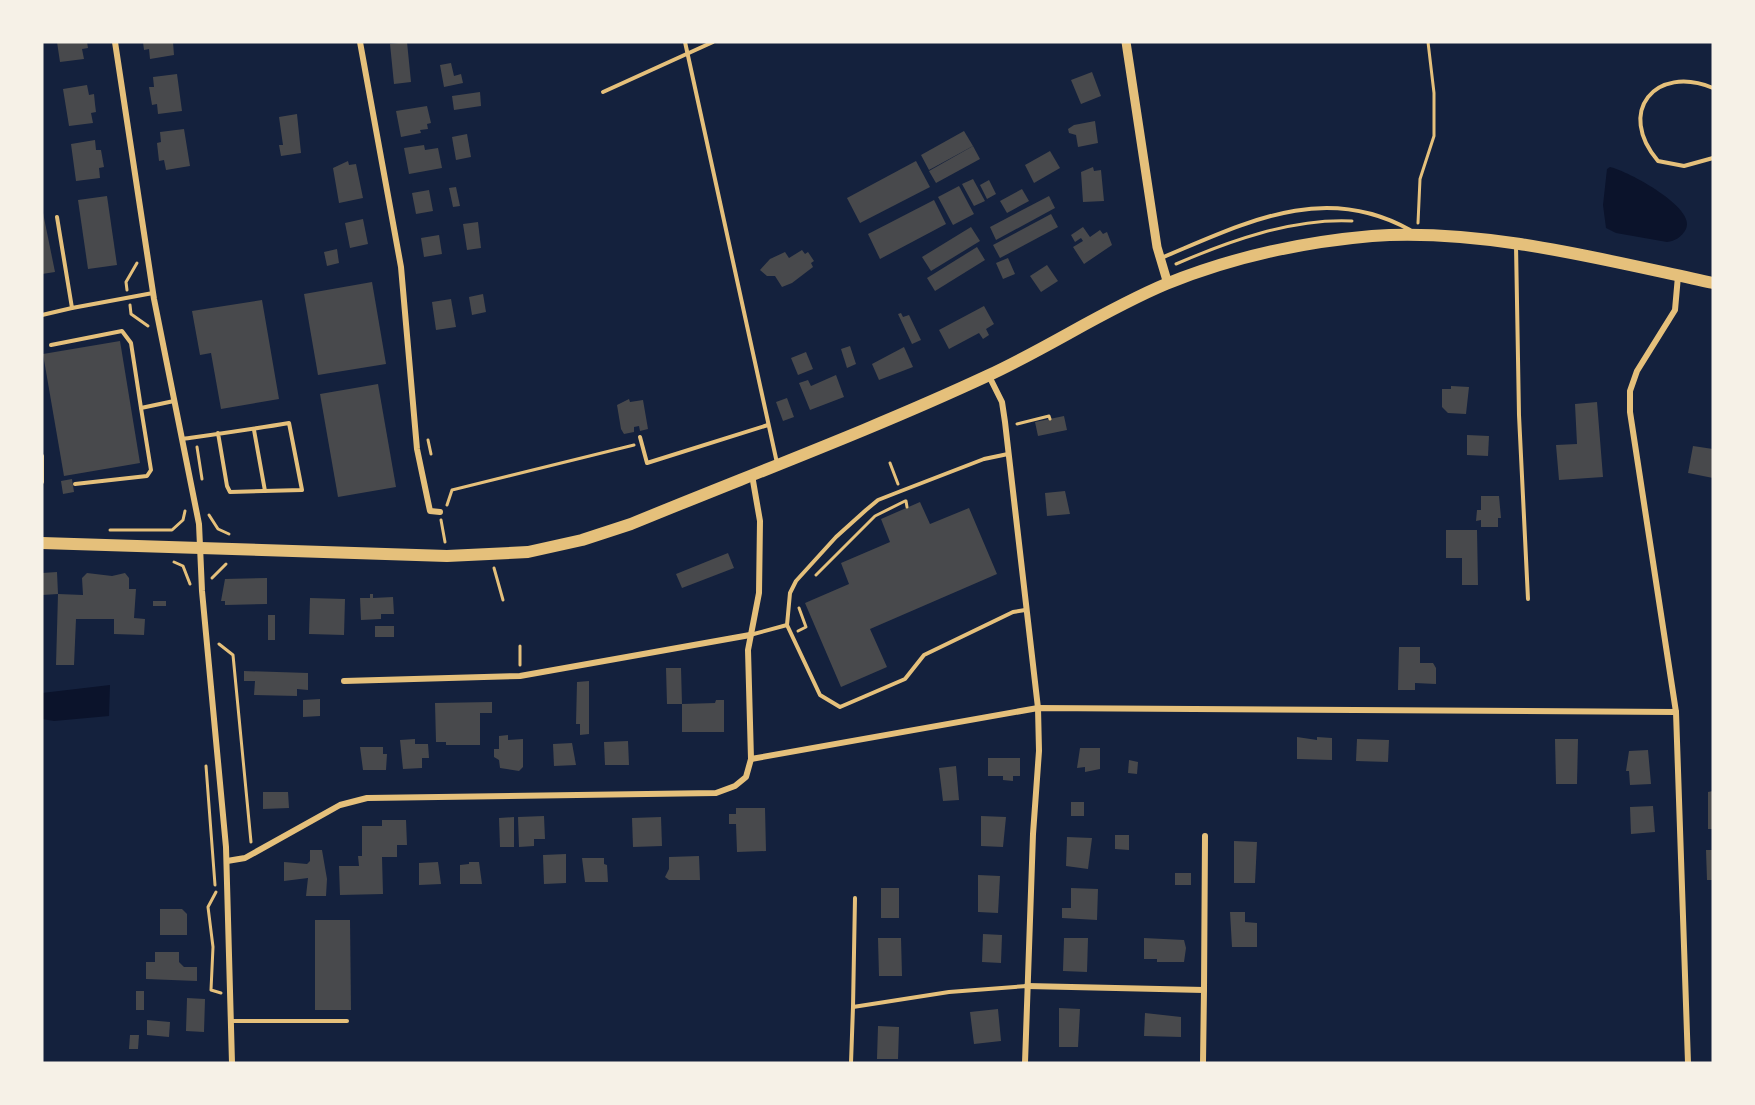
<svg xmlns="http://www.w3.org/2000/svg" width="1755" height="1105" font-family="Poppins,sans-serif">
<rect width="100%" height="100%" fill="#14213d"/>
<g fill="#0b132b">
<path d="M1610 167C1628 171 1697 208 1686 229 1682 237 1675 241 1667 242L1616 233 1606 228 1603 205 1607 169Z"/>
<polygon points="110,685 109,716 54,721 42,719 42,693"/>
</g>
<g fill="#48494c">
<polygon points="57,42 87,42 88,48 82,49 84,59 60,62"/>
<polygon points="143,42 173,42 174,55 150,59 149,49 144,50"/>
<polygon points="407,42 411,82 394,84 390,44"/>
<polygon points="451,63 454,76 461,74 463,83 444,87 440,65"/>
<polygon points="1092,72 1101,96 1081,104 1071,80"/>
<polygon points="177,74 182,111 158,114 157,104 152,105 149,87 154,87 153,77"/>
<polygon points="87,85 89,95 94,94 95,104 96,112 91,113 93,123 69,126 63,89"/>
<polygon points="480,92 481,106 454,110 452,96"/>
<polygon points="427,106 431,123 427,124 428,129 420,130 421,133 401,137 396,111"/>
<polygon points="297,114 301,153 281,156 279,145 283,145 279,117"/>
<polygon points="1095,121 1098,143 1078,147 1076,135 1069,133 1068,129 1074,125"/>
<polygon points="184,129 190,166 166,170 164,160 159,161 157,143 161,142 160,132"/>
<polygon points="964,131 973,146 929,170 921,155"/>
<polygon points="467,134 471,157 456,160 452,137"/>
<polygon points="95,140 96,150 101,150 104,167 99,168 100,178 76,181 71,144"/>
<polygon points="424,145 425,150 438,148 442,168 409,174 404,148"/>
<polygon points="973,146 980,159 936,183 929,171"/>
<polygon points="1050,151 1060,168 1034,183 1025,165"/>
<polygon points="348,161 349,165 356,164 363,198 339,203 333,168"/>
<polygon points="916,161 930,187 860,223 847,198"/>
<polygon points="1093,167 1094,171 1101,170 1104,201 1083,202 1081,172"/>
<polygon points="973,179 985,201 974,206 962,184"/>
<polygon points="989,180 996,194 987,199 980,185"/>
<polygon points="959,186 974,214 953,225 938,197"/>
<polygon points="456,187 460,206 453,207 449,188"/>
<polygon points="1022,189 1029,201 1007,213 1000,201"/>
<polygon points="429,190 433,211 416,214 412,193"/>
<polygon points="107,196 117,265 88,269 78,200"/>
<polygon points="1049,196 1055,208 996,240 990,227"/>
<polygon points="934,200 946,224 880,259 868,234"/>
<polygon points="42,208 55,272 42,274"/>
<polygon points="1051,214 1058,227 1000,258 993,245"/>
<polygon points="363,219 368,244 350,248 345,223"/>
<polygon points="478,222 481,248 467,250 463,224"/>
<polygon points="971,227 980,241 931,271 922,257"/>
<polygon points="1083,227 1090,237 1100,230 1103,234 1107,232 1112,245 1084,264 1073,247 1083,241 1081,238 1075,242 1071,235"/>
<polygon points="439,235 442,254 424,257 421,238"/>
<polygon points="977,247 985,260 935,291 927,278"/>
<polygon points="337,249 339,263 327,266 324,252"/>
<polygon points="802,250 805,254 808,252 814,261 811,263 813,267 792,283 782,287 775,276 767,276 760,270 770,259 785,252 789,258"/>
<polygon points="1008,258 1015,274 1003,279 996,263"/>
<polygon points="1047,265 1058,281 1041,292 1030,276"/>
<polygon points="372,282 386,364 318,375 304,294"/>
<polygon points="483,294 486,312 472,315 469,297"/>
<polygon points="451,299 456,327 436,330 432,302"/>
<polygon points="262,300 279,399 221,409 211,353 200,355 192,311"/>
<polygon points="984,306 994,324 986,329 989,335 983,339 979,333 949,349 939,330"/>
<polygon points="901,313 903,317 909,315 921,340 912,344 898,314"/>
<polygon points="120,341 140,463 64,476 43,354"/>
<polygon points="850,346 856,364 847,368 841,349"/>
<polygon points="904,347 913,367 879,380 872,364"/>
<polygon points="806,352 813,369 798,375 791,358"/>
<polygon points="836,375 844,397 810,410 799,383 808,380 811,386"/>
<polygon points="378,384 396,487 338,497 320,394"/>
<polygon points="1451,386 1469,387 1466,414 1448,413 1442,407 1442,389 1451,389"/>
<polygon points="787,398 794,417 783,421 776,402"/>
<polygon points="629,399 630,402 643,400 648,429 640,431 639,426 634,427 634,432 624,434 621,429 617,405"/>
<polygon points="1597,402 1603,477 1559,480 1556,445 1577,444 1575,404"/>
<polygon points="1064,416 1067,430 1038,436 1035,422"/>
<polygon points="1467,435 1489,436 1488,456 1467,455"/>
<polygon points="1693,446 1713,449 1713,478 1688,473"/>
<polygon points="72,479 74,492 63,494 61,481"/>
<polygon points="1065,491 1070,514 1047,516 1045,493"/>
<polygon points="1481,496 1499,496 1501,518 1498,518 1498,527 1481,527 1481,520 1476,521 1477,510 1481,510"/>
<polygon points="920,502 930,524 969,508 997,574 870,629 887,667 841,687 805,603 849,584 841,563 890,542 881,519"/>
<polygon points="1446,530 1477,530 1478,585 1462,585 1462,558 1446,558"/>
<polygon points="728,553 734,568 682,588 676,574"/>
<polygon points="57,572 58,594 83,595 82,578 87,573 112,576 125,573 129,578 129,589 136,589 134,618 145,619 144,635 114,634 114,619 76,619 74,665 56,665 58,594 42,595 42,573"/>
<polygon points="267,578 267,604 225,605 225,601 221,601 225,579"/>
<polygon points="370,594 373,594 373,598 393,597 394,614 381,614 381,619 361,620 360,598 370,598"/>
<polygon points="310,598 345,599 344,635 309,634"/>
<rect x="153" y="601" width="13" height="5"/>
<rect x="268" y="615" width="7" height="25"/>
<rect x="375" y="626" width="19" height="11"/>
<polygon points="1399,647 1420,647 1420,663 1433,663 1436,668 1436,684 1415,683 1415,690 1398,690"/>
<polygon points="666,668 681,668 682,704 715,703 716,700 724,700 724,732 682,732 682,704 667,704"/>
<polygon points="244,671 308,673 308,690 297,689 297,696 254,695 255,681 244,681"/>
<polygon points="589,681 589,734 580,735 580,724 576,724 577,682"/>
<polygon points="320,699 320,716 303,717 303,700"/>
<polygon points="492,702 492,713 480,713 480,745 446,745 446,742 436,742 435,703"/>
<polygon points="508,735 508,740 523,739 523,767 519,771 500,768 499,760 494,757 494,749 499,749 499,736"/>
<polygon points="1297,737 1317,740 1317,737 1332,738 1332,760 1297,759"/>
<polygon points="415,739 415,744 428,744 429,758 422,758 422,768 403,769 400,740"/>
<polygon points="1357,739 1389,740 1388,762 1356,761"/>
<polygon points="1555,739 1578,739 1577,784 1556,784"/>
<polygon points="628,741 629,765 605,765 604,742"/>
<polygon points="572,743 576,765 554,766 553,744"/>
<polygon points="360,747 383,747 383,754 387,754 386,770 363,770"/>
<polygon points="1080,748 1100,748 1100,769 1085,772 1085,767 1077,768"/>
<polygon points="1648,750 1651,784 1630,785 1629,771 1626,771 1629,751"/>
<polygon points="988,758 1020,758 1020,776 1013,776 1013,781 1003,780 1003,776 988,776"/>
<polygon points="1129,760 1138,762 1137,774 1128,773"/>
<polygon points="956,766 959,800 943,801 939,768"/>
<polygon points="1713,791 1713,829 1708,829 1708,792"/>
<polygon points="263,792 288,792 289,808 263,809"/>
<rect x="1071" y="802" width="13" height="14"/>
<polygon points="1653,806 1655,832 1631,834 1630,807"/>
<polygon points="736,808 765,808 766,851 737,852 736,824 729,824 729,814 736,814"/>
<polygon points="544,816 545,839 534,839 534,846 519,847 518,817"/>
<polygon points="981,816 1006,817 1003,847 981,846"/>
<polygon points="514,817 514,847 500,847 499,818"/>
<polygon points="661,817 662,846 633,847 632,818"/>
<polygon points="382,820 406,820 407,845 397,845 397,857 382,857 383,894 340,895 339,866 359,866 358,856 362,856 362,826 382,826"/>
<polygon points="1115,835 1129,835 1129,850 1115,849"/>
<polygon points="1067,837 1092,838 1088,869 1066,866"/>
<polygon points="1234,841 1257,842 1255,883 1234,883"/>
<polygon points="310,850 322,850 327,879 326,896 306,896 308,878 284,881 284,862 307,864 310,861"/>
<polygon points="1706,850 1713,850 1713,880 1707,880"/>
<polygon points="566,854 566,883 544,884 543,855"/>
<polygon points="699,856 700,880 669,880 665,877 669,869 669,857"/>
<polygon points="582,858 604,858 604,864 607,865 608,882 585,882"/>
<polygon points="438,862 441,884 419,885 419,863"/>
<polygon points="469,862 479,862 482,884 460,884 460,865 469,864"/>
<rect x="1175" y="873" width="16" height="12"/>
<polygon points="978,875 1000,876 998,913 978,912"/>
<rect x="881" y="888" width="18" height="30"/>
<polygon points="1071,888 1098,889 1097,920 1062,918 1062,908 1071,908"/>
<polygon points="160,909 182,909 187,914 187,935 160,935"/>
<polygon points="1230,912 1245,912 1245,922 1257,923 1257,947 1232,947"/>
<polygon points="315,920 350,920 351,1010 315,1010"/>
<polygon points="983,934 1002,935 1001,963 982,962"/>
<polygon points="878,938 901,938 902,976 879,976"/>
<polygon points="1064,938 1088,938 1087,972 1063,971"/>
<polygon points="1144,938 1184,940 1186,948 1184,962 1157,962 1157,959 1144,959"/>
<polygon points="155,952 179,952 179,962 184,967 197,967 197,981 146,979 146,962 155,962"/>
<rect x="136" y="991" width="8" height="19"/>
<polygon points="187,998 205,999 204,1032 186,1031"/>
<polygon points="1059,1008 1080,1009 1078,1047 1059,1047"/>
<polygon points="998,1009 1001,1041 974,1044 970,1012"/>
<polygon points="1145,1013 1181,1017 1181,1037 1144,1036"/>
<polygon points="147,1020 170,1022 169,1037 147,1035"/>
<polygon points="878,1026 899,1027 898,1059 877,1059"/>
<polygon points="130,1035 139,1035 138,1049 129,1049"/>
</g>
<g fill="none" stroke-linecap="round" stroke-linejoin="round">
<g stroke="#e5c07b" stroke-width="3">
<polyline points="1418,223 1420,179 1434,136 1434,93 1428,42"/>
<path d="M1176 264C1229 241 1293 218 1352 221"/>
<polyline points="127,290 126,282 137,263"/>
<polyline points="130,305 131,314 148,326"/>
<polyline points="1017,424 1049,416 1050,419"/>
<polyline points="428,440 431,454"/>
<polyline points="197,447 202,479"/>
<polyline points="890,463 898,484"/>
<polyline points="906,501 907,507"/>
<polyline points="447,505 452,490 634,445"/>
<polyline points="209,515 218,529 229,534"/>
<polyline points="441,520 445,542"/>
<polyline points="110,530 172,530 183,520 185,511"/>
<polyline points="174,562 183,566 190,584"/>
<polyline points="494,568 503,600"/>
<polyline points="816,575 875,516 905,501"/>
<polyline points="212,578 226,564"/>
<polyline points="798,631 806,627 799,608"/>
<polyline points="219,644 233,655 251,842"/>
<polyline points="520,665 520,646"/>
<polyline points="206,766 215,885"/>
<polyline points="216,892 208,907 213,947 211,990 221,993"/>
</g>
<g stroke="#e5c07b" stroke-width="4">
<polyline points="685,42 777,463"/>
<path d="M1713 88C1655 64 1616 112 1658 161L1684 166 1713 158"/>
<polyline points="603,92 713,42"/>
<polyline points="57,217 72,308 153,293"/>
<polyline points="1516,245 1519,415 1528,599"/>
<path d="M1161 258C1243 224 1323 181 1410 230"/>
<polyline points="42,315 72,308"/>
<polyline points="51,345 122,331 131,343 141,408"/>
<polyline points="254,430 265,491"/>
<polyline points="640,437 647,463 768,425"/>
<path d="M183 439C218 434 254 429 289 423L302 490 230 492 227 486 218 433"/>
<polyline points="42,456 42,482"/>
<polyline points="75,484 147,476 151,470 141,408 174,401"/>
<polyline points="787,625 820,695 840,707 905,679 924,655 1013,612 1025,610"/>
<polyline points="750,635 787,625 790,593 796,581 836,537 866,510 878,500 901,491 984,459 1008,454"/>
<polyline points="855,898 853,1007 949,992 1027,986"/>
<polyline points="232,1021 347,1021"/>
<polyline points="851,1063 853,1007"/>
</g>
<g stroke="#e5c07b" stroke-width="6">
<polyline points="115,42 154,299 199,524 202,591 226,847 232,1063"/>
<polyline points="360,42 401,267 417,449 430,511 440,512"/>
<polyline points="1678,276 1675,310 1637,371 1630,391 1630,412 1676,712 1688,1063"/>
<polyline points="989,376 1002,402 1005,422 1038,708 1039,751 1033,834 1025,1063"/>
<polyline points="344,681 520,676 750,635"/>
<polyline points="751,759 1038,708 1676,712"/>
<polyline points="227,861 245,858 340,805 367,798 716,793 735,786 746,777 751,759 748,650 759,593 760,521 752,475"/>
<polyline points="1027,986 1204,990 1205,836"/>
<polyline points="1203,1063 1204,990"/>
</g>
<polyline stroke="#e5c07b" stroke-width="9" points="1126,42 1157,247 1168,284"/>
<path stroke="#e5c07b" stroke-width="12" d="M42 543 447 556 528 552 582 540 631 524C750 475 871 430 987 376 1048 348 1104 310 1166 284 1230 258 1303 242 1372 236 1484 228 1604 260 1713 283"/>
</g>
<rect width="1755" height="1105" fill="none" stroke="#f6f1e7" stroke-width="87"/>
</svg>
